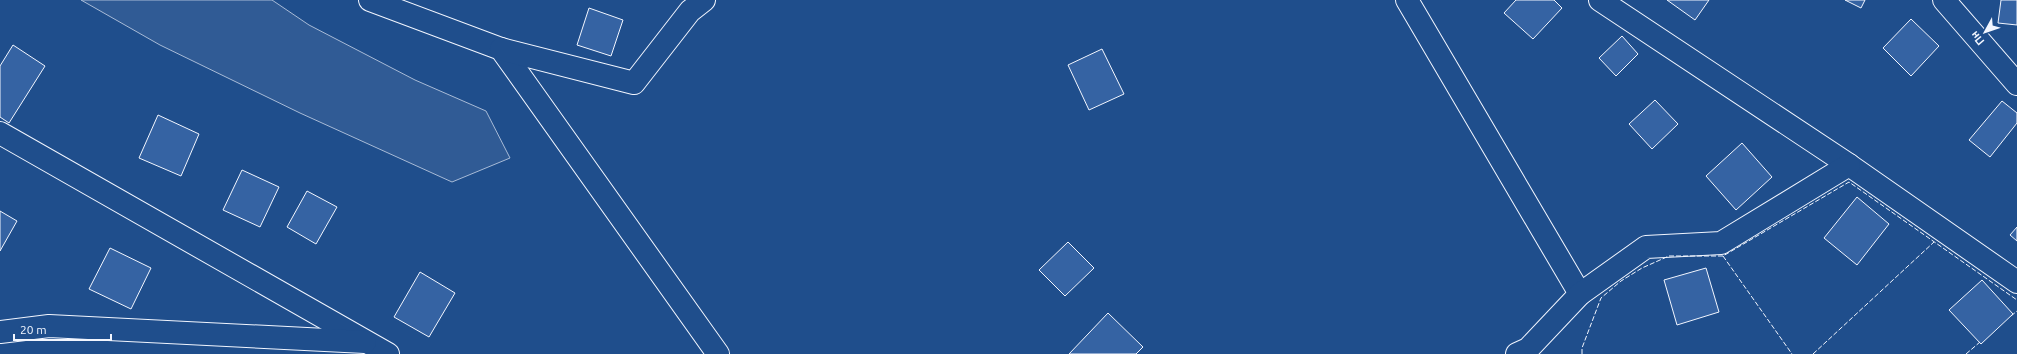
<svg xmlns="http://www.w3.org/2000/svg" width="2017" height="354" font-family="Ubuntu,sans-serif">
<rect width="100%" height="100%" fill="#1f4e8c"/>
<polygon fill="#305b95" stroke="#a8bbd7" points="81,0 272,0 309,25 415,80 486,111 510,158 452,182 300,113 160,45"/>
<g fill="#3563a3" stroke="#f2f6ff">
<polygon points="1516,0 1554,0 1562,8 1533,39 1504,13"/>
<polygon points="1667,0 1709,0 1695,20"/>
<polygon points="1845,0 1865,0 1861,8"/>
<polygon points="2001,0 2017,0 2017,25 1998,23"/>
<polygon points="589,8 623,20 611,56 577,45"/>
<polygon points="1911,19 1939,46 1911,76 1883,48"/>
<polygon points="1622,36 1638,54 1616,76 1599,58"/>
<polygon points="13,45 45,66 9,123 0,117 0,66"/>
<polygon points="1102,49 1124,94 1089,110 1068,65"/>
<polygon points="1655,100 1678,124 1652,149 1629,124"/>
<polygon points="2002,101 2017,113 2017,123 1990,157 1969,140"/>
<polygon points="158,115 199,134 181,176 139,158"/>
<polygon points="1742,143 1772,177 1736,210 1706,176"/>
<polygon points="242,170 279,187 260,227 223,210"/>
<polygon points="307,191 337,207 316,244 287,227"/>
<polygon points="1857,197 1889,224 1857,265 1824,238"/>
<polygon points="0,211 17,221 0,251"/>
<polygon points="2017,227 2017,241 2010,235"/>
<polygon points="1068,242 1094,268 1065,296 1039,270"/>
<polygon points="110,248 151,268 131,309 89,289"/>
<polygon points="1706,268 1719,312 1677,325 1664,280"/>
<polygon points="420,272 455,293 429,337 394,317"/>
<polygon points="1982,280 2013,314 1981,344 1949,310"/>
<polygon points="1108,313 1143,347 1136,354 1069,354"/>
</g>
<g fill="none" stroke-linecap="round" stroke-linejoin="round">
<defs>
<g id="minor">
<polyline points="370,0 501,49 718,354"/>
<polyline points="1407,0 1580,294"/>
<polyline points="1600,0 1849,165 2017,282"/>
<polyline points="1944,0 2017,84"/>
<polyline points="501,49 634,83 690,11 704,0"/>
<polyline points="0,133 388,354"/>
<polyline points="0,332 49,326 365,342"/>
<polyline points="1517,354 1528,349 1580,294 1646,247 1721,243 1849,165"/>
</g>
</defs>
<use href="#minor" stroke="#f2f6ff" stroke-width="24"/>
<use href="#minor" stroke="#1f4e8c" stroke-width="22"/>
<g stroke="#f2f6ff" stroke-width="1" stroke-dasharray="5 2" stroke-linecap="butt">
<polyline points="1723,256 1792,354"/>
<polyline points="2011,316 2017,311"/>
<polyline points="1582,354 1582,348 1601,298 1621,281 1642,268 1669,256 1723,256 1849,182 2017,300"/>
<polyline points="1813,354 1934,242"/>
<polyline points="1966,354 1980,342"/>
</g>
</g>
<g transform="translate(1985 32) rotate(230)" stroke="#1f4e8c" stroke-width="3" paint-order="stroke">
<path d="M0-3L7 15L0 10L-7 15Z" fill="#f2f6ff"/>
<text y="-6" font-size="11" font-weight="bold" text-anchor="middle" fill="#f2f6ff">Пн</text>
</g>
<path d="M14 334v6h97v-6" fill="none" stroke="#f2f6ff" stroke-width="2"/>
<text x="20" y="334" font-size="12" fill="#f2f6ff" stroke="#1f4e8c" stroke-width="3" paint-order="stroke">20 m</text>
</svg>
